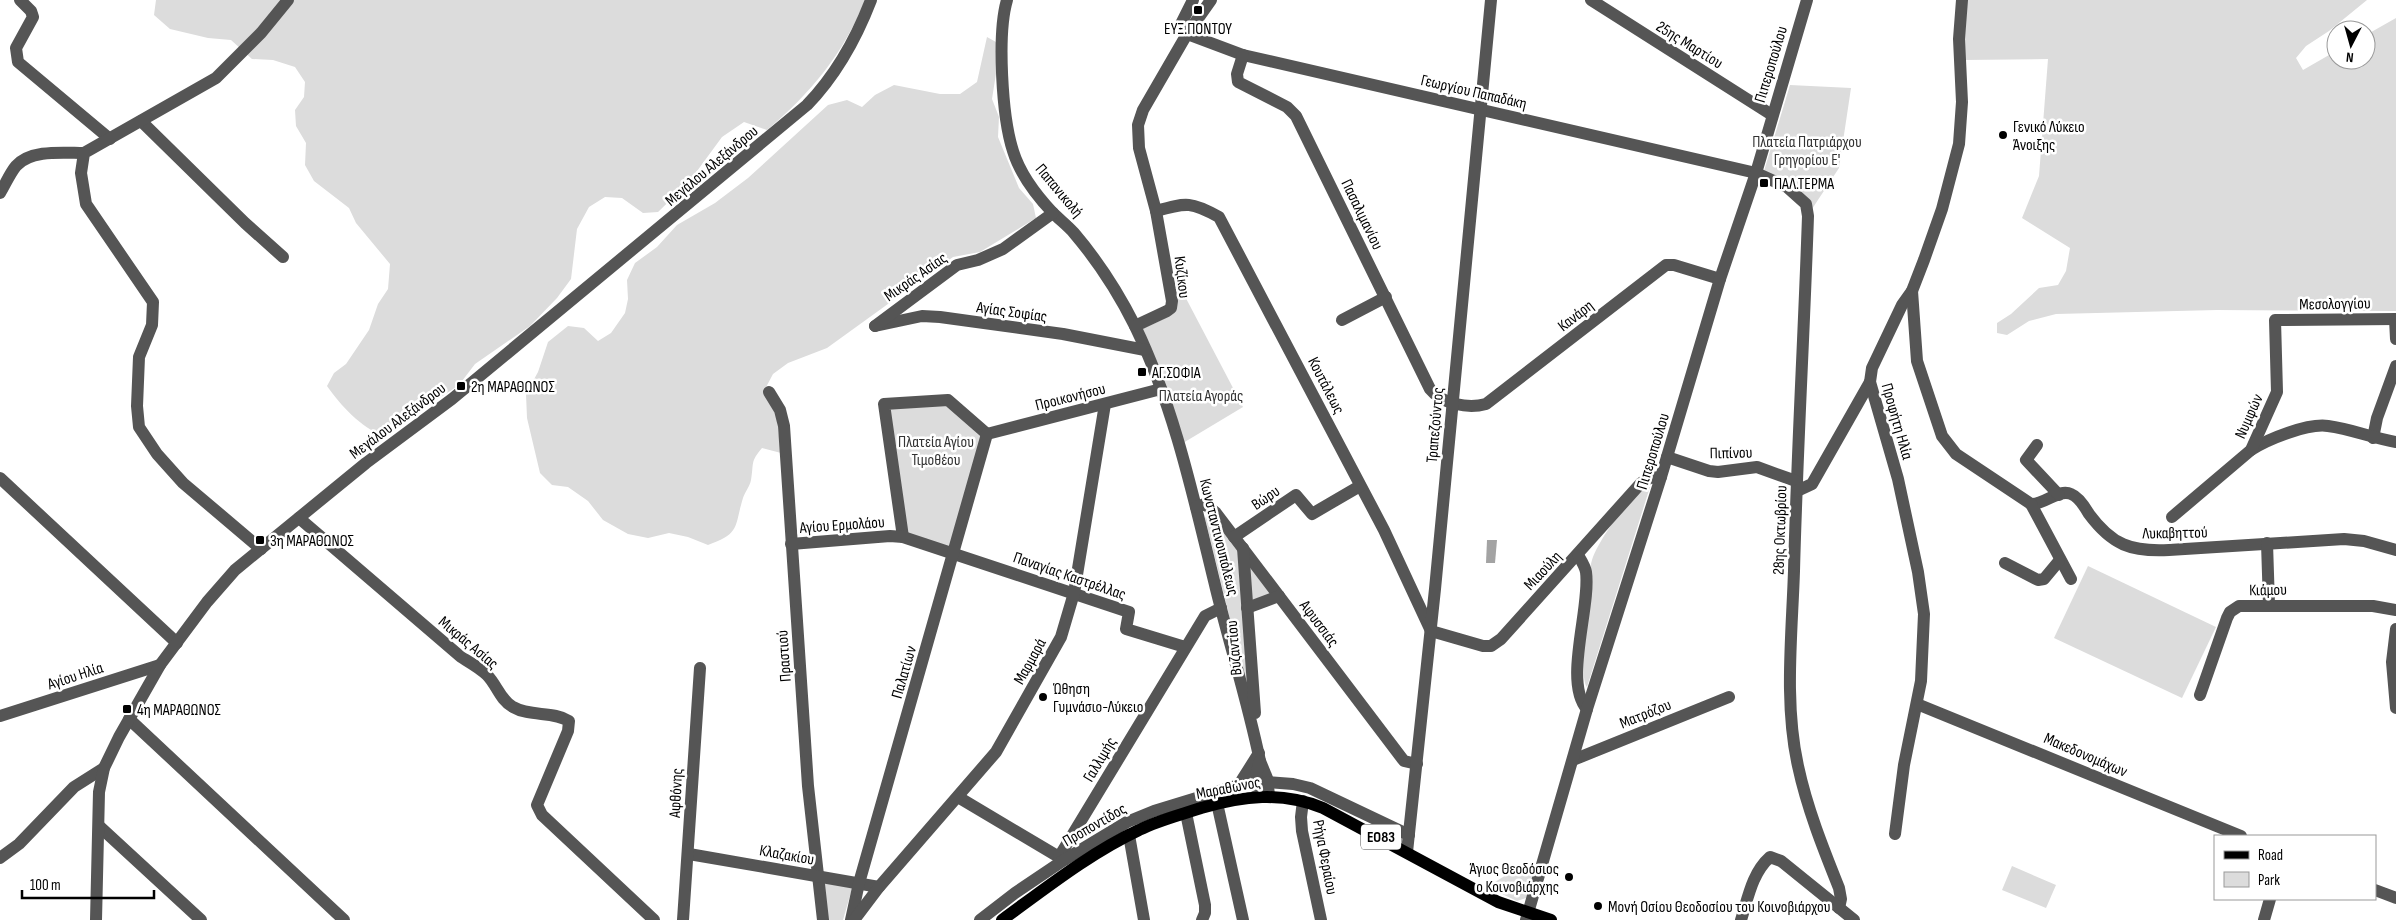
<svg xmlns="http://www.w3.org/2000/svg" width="2396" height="920" font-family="'Sofia Sans Condensed',sans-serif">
<rect width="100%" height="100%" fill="#fff"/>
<g fill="#dcdcdc">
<path d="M156 0H865C844 53 810 94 767 130L744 122 722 137 689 182 658 212 643 213 622 198 605 197 589 207 577 229 571 279 557 298 530 326 475 364 459 385 383 436C361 427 341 406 327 386L334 373 346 364 369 330 378 304 388 289 390 264 356 223 349 208 314 181 305 165 306 143 296 126 295 110 304 97 305 82 295 67 273 60 252 59 231 40 208 38 170 29 154 15Z"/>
<polygon points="1967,0 2367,0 2329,31 2306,46 2296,58 2303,70 2336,51 2336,60 2366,60 2366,35 2396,18 2396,311 2217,310 2056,314 2029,321 2007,335 1997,333 1997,323 2011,314 2039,288 2058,285 2066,271 2070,248 2022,218 2039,176 2048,59 1963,60"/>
<path d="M987 37 996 42 998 61 992 99 999 117 998 137 1019 188 1033 204 1036 218 980 252 953 257 827 348 788 363 773 374 764 391 776 411 781 453 762 448C750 462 754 463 751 480 750 486 745 492 743 498 734 527 741 533 708 545L688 537 669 533 648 538 628 534 603 520 588 501 568 487 552 485 540 473 527 418 526 394 538 372 548 342 568 326 584 328 598 341 611 333 625 313 628 299 627 280 635 263 657 247 677 225 715 203 748 178 828 105 847 100 862 107 875 95 894 85 940 94H960L977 82Z"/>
<polygon points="1790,85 1851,88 1839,168 1812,209 1764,171"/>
<path d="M1179 285 1243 407 1183 443 1142 329C1168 317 1179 317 1179 285Z"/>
<polygon points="947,404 983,436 951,549 906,535 888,408"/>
<path d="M1650 487 1587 687C1578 679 1587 575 1592 560 1598 541 1631 492 1650 487Z"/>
<polygon points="1208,515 1212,517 1238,550 1249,696 1205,518"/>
<polygon points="1248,559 1275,595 1251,603"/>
<polygon points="2088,566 2216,627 2182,698 2054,638"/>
<polygon points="2012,866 2056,885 2046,908 2002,890"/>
<polygon points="1537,870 1529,897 1517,901 1487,887 1511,872"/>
<polygon points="820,878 853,885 843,920 826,920"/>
</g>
<polygon fill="#a3a3a3" points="1487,540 1497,540 1495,563 1486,563"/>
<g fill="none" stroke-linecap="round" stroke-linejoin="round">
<g stroke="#555" stroke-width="12">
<polyline points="20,0 31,11 33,17 16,48 18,62 110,139"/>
<path d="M1007 0C997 34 1002 117 1013 151 1020 174 1037 196 1053 213 1060 220 1068 226 1074 233 1097 260 1119 294 1135 326 1175 409 1194 500 1216 589 1230 646 1248 703 1260 761L1267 778 1269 795"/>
<path d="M1193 0 1181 24 1187 34 1243 55 1756 173 1787 187 1806 204 1808 216C1804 335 1797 453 1794 571 1792 634 1784 703 1798 766 1807 808 1823 848 1839 888L1841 899 1839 908"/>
<polyline points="1591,0 1772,115"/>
<path d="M1243 55 1237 74 1238 82 1287 107 1296 116 1430 389C1442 404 1468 409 1486 404L1666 265H1674L1720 279"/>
<polyline points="141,121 245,223 283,257"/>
<path d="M0 193C5 185 10 173 16 166 31 149 64 153 84 153"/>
<path d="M1156 211C1187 202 1192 202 1219 217L1384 530 1431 631 1483 646H1491L1501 639 1641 483 1650 478 1661 477"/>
<path d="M1912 291 1917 361 1942 436 1956 454 2031 504C2044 505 2059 488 2071 494 2079 497 2085 507 2089 514 2112 545 2131 552 2169 550L2344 539 2364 541 2396 550"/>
<polyline points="2395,319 2396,339"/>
<polyline points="1342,320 1386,297"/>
<polyline points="875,326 922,316 940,317 1063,334 1145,350"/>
<polyline points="875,326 957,265 978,260 1003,249 1053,213"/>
<polyline points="1135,326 1167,311 1171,308 1172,301 1156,211 1139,148 1138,125 1143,110 1187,34 1211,0"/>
<polyline points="769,392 780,410 784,426 808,786 823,920"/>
<polyline points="987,434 1161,389"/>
<polyline points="2373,438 2377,418 2396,366"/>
<polyline points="2037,445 2026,460 2059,495"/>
<path d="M2251 450C2268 439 2308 423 2328 426 2351 429 2373 438 2396 442"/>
<polyline points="1667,457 1709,471 1718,472 1757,467 1796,481"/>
<polyline points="0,478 177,643"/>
<polyline points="1797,491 1812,484 1870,382"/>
<polyline points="2031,504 2071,579"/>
<polyline points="1196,507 1205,504 1216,513 1404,761 1417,764"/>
<polyline points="2172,517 2251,450 2277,392 2275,320 2396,319"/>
<path d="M299 518 461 657C469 662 480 668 487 675 497 685 500 700 513 707 530 717 553 711 569 721L568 731 537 805 542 815 654 920"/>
<polyline points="903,537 884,404 948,400 987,434"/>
<polyline points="1234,537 1296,495 1312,514 1360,486"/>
<polyline points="2267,543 2269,605"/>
<polyline points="791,544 890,536 903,537 1129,612 1126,629 1185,647"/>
<polyline points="1243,548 1255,713"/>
<polyline points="261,549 183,483 157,454 139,427 137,406 139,357 152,325 153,302 86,204 81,173 84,153 216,78 261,33 288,0"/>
<path d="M1578 555C1581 560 1585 566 1586 572 1591 607 1563 682 1587 709"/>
<polyline points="2005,563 2038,580 2044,579 2059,561"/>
<polyline points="1247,608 1279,596"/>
<polyline points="2396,629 2392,662 2396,708"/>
<polyline points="2200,695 2227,618 2230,612 2239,606 2373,606 2396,610"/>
<polyline points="1917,704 2241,836"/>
<polyline points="0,716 160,665"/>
<polyline points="129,719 344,920"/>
<polyline points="1573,760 1729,697"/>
<polyline points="1268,782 1293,784 1310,788 1409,835"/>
<polyline points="1235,791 1259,753"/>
<polyline points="1258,796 1256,774 1260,761"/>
<polyline points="958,797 1064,860"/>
<polyline points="1303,801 1301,817 1302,831 1321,920"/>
<polyline points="1217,803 1243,920"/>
<polyline points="1186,813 1205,905 1205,913 1202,920"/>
<polyline points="99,826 201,920"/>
<polyline points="1895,834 1904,765 1921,681 1924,614 1918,572 1898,479 1870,382 1872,368 1902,305 1912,291 1924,260 1942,209 1959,144 1962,102 1959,39 1962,0"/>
<polyline points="1129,835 1144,920"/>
<polyline points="1407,852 1435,589 1491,0"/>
<polyline points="689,854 879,887"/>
<polyline points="1059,857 1205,616 1221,608"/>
<polyline points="0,858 19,844 74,787 104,768"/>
<polyline points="2375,890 2396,898"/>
<path d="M96 920 99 792 104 768 119 737 160 665 207 602 235 570 366 463 452 399 807 105C837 74 856 39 871 0"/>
<polyline points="683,920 700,668"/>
<polyline points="851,920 859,883 987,434"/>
<polyline points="854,920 879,887 996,752 1061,637 1074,593 1105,404"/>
<polyline points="980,920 1015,893 1064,860 1127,822 1154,811 1239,785"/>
<polyline points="1526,920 1587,709 1661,477 1720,279 1756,173 1807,0"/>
<path d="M1741 920C1748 898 1752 873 1770 857L1781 861 1854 920"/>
<polyline points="2264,920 2270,899"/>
</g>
<path stroke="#000" stroke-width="12" d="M1002 920C1046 888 1090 853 1139 830 1159 820 1180 815 1201 808 1243 796 1281 791 1323 808L1498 902 1551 920"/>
</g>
<g fill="#000" stroke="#fff" stroke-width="2">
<rect x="1193" y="5" width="10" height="10" rx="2.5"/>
<circle cx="2003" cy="135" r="5"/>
<rect x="1759" y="178" width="10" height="10" rx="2.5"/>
<rect x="1137" y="367" width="10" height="10" rx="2.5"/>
<rect x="456" y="381" width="10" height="10" rx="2.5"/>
<rect x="255" y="535" width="10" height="10" rx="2.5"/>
<circle cx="1043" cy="697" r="5"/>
<rect x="122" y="704" width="10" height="10" rx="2.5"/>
<circle cx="1569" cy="877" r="5"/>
<circle cx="1598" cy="906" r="5"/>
</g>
<g text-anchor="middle" stroke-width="5" stroke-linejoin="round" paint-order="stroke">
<rect fill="#fff" stroke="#4c4c4c" stroke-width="1" x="1361" y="824.5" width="40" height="25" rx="4"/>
<g font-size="15" font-weight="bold" fill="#000">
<text x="1381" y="842">ΕΟ83</text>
</g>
<g font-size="16" fill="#000" stroke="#fff" text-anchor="start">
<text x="1198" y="34" text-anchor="middle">ΕΥΞ.ΠΟΝΤΟΥ</text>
<text x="2013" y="132">Γενικό Λύκειο<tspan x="2013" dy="18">Άνοιξης</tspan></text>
<text x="1774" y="189">ΠΑΛ.ΤΕΡΜΑ</text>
<text x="1152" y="378">ΑΓ.ΣΟΦΙΑ</text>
<text x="471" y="392">2η ΜΑΡΑΘΩΝΟΣ</text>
<text x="270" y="546">3η ΜΑΡΑΘΩΝΟΣ</text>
<text x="1053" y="694">Ώθηση<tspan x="1053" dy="18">Γυμνάσιο-Λύκειο</tspan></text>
<text x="137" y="715">4η ΜΑΡΑΘΩΝΟΣ</text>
<text x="1559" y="874" text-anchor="end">Άγιος Θεοδόσιος<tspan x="1559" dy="18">ο Κοινοβιάρχης</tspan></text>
<text x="1608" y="912">Μονή Οσίου Θεοδοσίου του Κοινοβιάρχου</text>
</g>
<g font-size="16" fill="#000" stroke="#fff">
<text transform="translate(1690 44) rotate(32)" y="6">25ης Μαρτίου</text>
<text transform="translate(1770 64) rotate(-73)" y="6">Πιπεροπούλου</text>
<text transform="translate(1474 91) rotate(13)" y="6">Γεωργίου Παπαδάκη</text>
<text transform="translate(711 165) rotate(-40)" y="6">Μεγάλου Αλεξάνδρου</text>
<text transform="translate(1060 190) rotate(50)" y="6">Παπανικολή</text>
<text transform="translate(1363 214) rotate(64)" y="6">Πασαλιμανίου</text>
<text transform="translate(915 276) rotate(-35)" y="6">Μικράς Ασίας</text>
<text transform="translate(1183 277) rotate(83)" y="6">Κυζίκου</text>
<text transform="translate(2335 303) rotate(-1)" y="6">Μεσολογγίου</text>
<text transform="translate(1012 311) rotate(8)" y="6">Αγίας Σοφίας</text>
<text transform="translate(1575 315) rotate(-38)" y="6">Κανάρη</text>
<text transform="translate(1327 385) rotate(63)" y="6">Κουτάλεως</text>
<text transform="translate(1070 396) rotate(-14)" y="6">Προικονήσου</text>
<text transform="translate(2248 416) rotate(-66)" y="6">Νυμφών</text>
<text transform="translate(397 420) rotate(-37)" y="6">Μεγάλου Αλεξάνδρου</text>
<text transform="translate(1898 421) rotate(74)" y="6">Προφήτη Ηλία</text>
<text transform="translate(1434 425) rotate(-85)" y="6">Τραπεζούντος</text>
<text transform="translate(1652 451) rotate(-73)" y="6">Πιπεροπούλου</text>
<text transform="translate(1731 452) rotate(-1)" y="6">Πιπίνου</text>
<text transform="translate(1265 497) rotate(-34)" y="6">Βώρυ</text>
<text transform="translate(842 524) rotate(-4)" y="6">Αγίου Ερμολάου</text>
<text transform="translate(1779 530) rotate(-88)" y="6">28ης Οκτωβρίου</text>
<text transform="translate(2175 532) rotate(-1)" y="6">Λυκαβηττού</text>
<text transform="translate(1220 537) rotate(76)" y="6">Κωνσταντινουπόλεως</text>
<text transform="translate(1542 570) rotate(-47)" y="6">Μιαούλη</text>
<text transform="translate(1070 575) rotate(19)" y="6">Παναγίας Καστρέλλας</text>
<text transform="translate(2268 589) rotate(-1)" y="6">Κιάμου</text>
<text transform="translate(1320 623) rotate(53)" y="6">Αφυσσιάς</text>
<text transform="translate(469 642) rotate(40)" y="6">Μικράς Ασίας</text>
<text transform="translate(1233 648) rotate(-95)" y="6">Βυζαντίου</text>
<text transform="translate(783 656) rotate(-94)" y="6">Πραστιού</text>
<text transform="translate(1029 661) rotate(-61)" y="6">Μαρμαρά</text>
<text transform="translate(903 672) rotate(-74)" y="6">Παλατίων</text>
<text transform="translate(75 675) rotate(-18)" y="6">Αγίου Ηλία</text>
<text transform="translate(1645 713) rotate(-22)" y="6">Ματρόζου</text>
<text transform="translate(2086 754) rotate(23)" y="6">Μακεδονομάχων</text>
<text transform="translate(1099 759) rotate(-59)" y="6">Γαλλιμής</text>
<text transform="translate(1228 787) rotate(-11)" y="6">Μαραθώνος</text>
<text transform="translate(675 793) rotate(-87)" y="6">Αφθόνης</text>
<text transform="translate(1094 824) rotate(-30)" y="6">Προποντίδος</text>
<text transform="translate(787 854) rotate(10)" y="6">Κλαζακίου</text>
<text transform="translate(1326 857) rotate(79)" y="6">Ρήγα Φεραίου</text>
</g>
<g font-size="16" fill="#333" stroke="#fff">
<text x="1807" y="147">Πλατεία Πατριάρχου<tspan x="1807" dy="18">Γρηγορίου Ε'</tspan></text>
<text x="1201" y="401">Πλατεία Αγοράς</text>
<text x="936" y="447">Πλατεία Αγίου<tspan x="936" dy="18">Τιμοθέου</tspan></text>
</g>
</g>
<rect x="2214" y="835" width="162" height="65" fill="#ffffff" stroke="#999999"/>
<rect x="2224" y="851" width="25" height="8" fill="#000000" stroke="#999999"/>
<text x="2258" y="860" font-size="15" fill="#000000">Road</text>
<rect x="2224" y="872" width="25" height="15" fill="#dcdcdc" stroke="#999999"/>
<text x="2258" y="885" font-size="15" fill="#000000">Park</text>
<g transform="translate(2351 45) rotate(186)"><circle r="24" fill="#ffffff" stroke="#999999"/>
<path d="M0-4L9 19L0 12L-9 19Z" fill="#000000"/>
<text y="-8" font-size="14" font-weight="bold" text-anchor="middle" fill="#000000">N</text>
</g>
<path d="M22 890v8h132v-8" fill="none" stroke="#000000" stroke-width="2.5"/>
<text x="30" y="890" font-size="15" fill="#000000" stroke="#ffffff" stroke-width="4" paint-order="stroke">100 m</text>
</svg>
